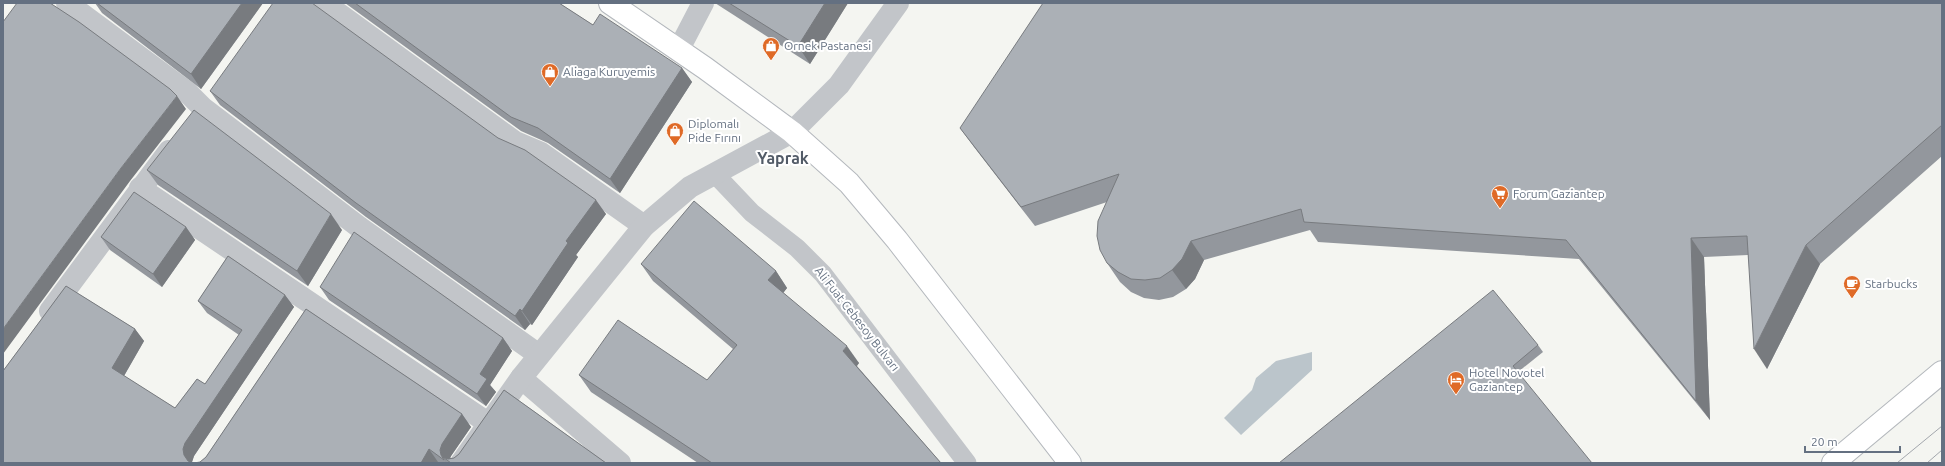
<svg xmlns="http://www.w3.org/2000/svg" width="1945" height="466" font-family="Ubuntu,sans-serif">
<rect width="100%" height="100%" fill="#f4f5f1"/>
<polygon fill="#bbc5cb" points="1312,352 1312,370 1241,435 1224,418 1252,390 1256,378 1276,361"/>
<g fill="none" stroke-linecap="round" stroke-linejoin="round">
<defs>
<g id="secondary">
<polyline points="610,3 705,68 792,132 849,183 897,240 1070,463"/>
<polyline points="1833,463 1942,372"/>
</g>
</defs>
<use href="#secondary" stroke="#b4b8bd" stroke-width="24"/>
<polyline stroke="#c2c5c9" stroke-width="19" points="714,173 752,213 797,248 823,274 967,463"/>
<g stroke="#c2c5c9" stroke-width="22">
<polyline points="67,3 187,92 203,108 359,227 539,355"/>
<polyline points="324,3 515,142 541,153 644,226"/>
<polyline points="679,49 703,3"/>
<polyline points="140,188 488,423"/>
<polyline points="50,311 169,151"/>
<polyline points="521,378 620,463"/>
<polyline points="461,463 521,378 644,226 690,187 792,132 839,85 898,3"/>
</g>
<use href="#secondary" stroke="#fff" stroke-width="22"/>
<g stroke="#a3a7ad" stroke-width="1">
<polyline points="1897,463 1942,426"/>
<polyline points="1927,463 1942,450"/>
</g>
</g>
<g fill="#93979d">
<polygon points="95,3 263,3 201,89 102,13"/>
<polygon points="345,3 559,3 593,25 682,68 692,82 620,193 548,143 521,131"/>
<polygon points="715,3 848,3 810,64"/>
<polygon points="1942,3 1942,156 1820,264 1767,369 1748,255 1704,257 1710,420 1579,259 1318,242 1310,230 1204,260 1195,279 1186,289 1173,297 1159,300 1144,298 1131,292 1120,282 1107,263 1107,202 1035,226 974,147 960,128"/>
<polygon points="210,91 498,138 606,214 576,255 578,257 532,325 530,324 525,330 366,217 220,105"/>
<polygon points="147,170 342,230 308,286 158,185"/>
<polygon points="186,227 195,240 162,287 110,250 101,237"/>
<polygon points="228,256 285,295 294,307 194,456 192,462 194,463 200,462 206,457 306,309 462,414 471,427 451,456 450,458 454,458 459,454 504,390 606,463 440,463 438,462 437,463 3,463 3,371 66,286 135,329 144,341 124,376 175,408 197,379 205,384 239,335 207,313 198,301"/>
<polygon points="641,264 776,271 787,288 783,293 859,363 857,366 941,463 698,463 591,392 579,375 707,380 733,349 653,281"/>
<polygon points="320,287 503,338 512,351 490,385 496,392 486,406 329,300"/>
<polygon points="1538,345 1543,352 1518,372 1279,463"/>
</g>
<g fill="#787b7f">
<polygon points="242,3 263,3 201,89 191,74"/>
<polygon points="825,3 848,3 810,64 798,46"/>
<polygon points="682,68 692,82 620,193 610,179"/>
<polygon points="177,96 186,109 130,181 3,354 3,329 121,168"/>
<polygon points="596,200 606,214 576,255 578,257 532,325 522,311 566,241"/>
<polygon points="331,214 342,230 308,286 297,271"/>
<polygon points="186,227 195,240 162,287 153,274"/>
<polygon points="1691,238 1704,257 1710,420 1696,401"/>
<polygon points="1191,241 1204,260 1195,279 1186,289 1172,270"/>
<polygon points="1806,245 1820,264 1767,369 1754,349"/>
<polygon points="776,271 787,288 780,297 768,280"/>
<polygon points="285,295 294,307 194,456 192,462 189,463 184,455 183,449 185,443"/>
<polygon points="520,309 530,324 525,330 515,316"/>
<polygon points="135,329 144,341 121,381 112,368"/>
<polygon points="503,338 512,351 490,385 496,392 486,406 477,394 480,374"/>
<polygon points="847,346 859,363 855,368 843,351"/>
<polygon points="462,414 471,427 451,456 449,461 443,457 447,463 441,455 440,450 442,444"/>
<polygon points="429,449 438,462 437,463 421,463"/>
</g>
<g fill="#abb0b6" stroke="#787b7f">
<polygon points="17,3 50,3 79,22 170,89 177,96 121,168 3,329 3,22"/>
<polygon points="97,3 242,3 191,74"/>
<polygon points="273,3 312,3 498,138 525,150 596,200 566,241 568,243 522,311 520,309 515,316 356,203 210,91"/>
<polygon points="355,3 559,3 593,25 600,14 682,68 610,179 538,128 511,117"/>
<polygon points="729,3 825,3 798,46"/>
<polygon points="1043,3 1942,3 1942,125 1806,245 1754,349 1747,236 1691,238 1696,401 1566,240 1304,222 1301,209 1191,241 1182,259 1172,270 1160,278 1145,280 1131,279 1118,272 1107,263 1100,250 1097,236 1098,221 1119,174 1021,207 960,128"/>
<polygon points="194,110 331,214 297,271 147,170"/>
<polygon points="134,192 186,227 153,274 101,237"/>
<polygon points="694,201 776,271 768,280 847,346 843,351 941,463 712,463 579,375 618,320 707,380 737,345 641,264"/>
<polygon points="354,232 503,338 480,374 487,379 477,394 320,287"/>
<polygon points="228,256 285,295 185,443 183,449 184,455 188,461 194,463 200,462 206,457 306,309 462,414 442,444 440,450 441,455 444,460 429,449 421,463 3,463 3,371 66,286 135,329 112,368 175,408 197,379 205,384 242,330 198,301"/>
<polygon points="1493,290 1538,345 1513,366 1592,463 1279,463"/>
<polygon points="504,390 606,463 451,463 443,457 448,459 454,458 459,454"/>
</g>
<defs>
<symbol id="shop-pin" viewBox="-11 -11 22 30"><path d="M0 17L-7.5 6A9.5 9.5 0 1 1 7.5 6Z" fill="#df6a27" stroke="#fff"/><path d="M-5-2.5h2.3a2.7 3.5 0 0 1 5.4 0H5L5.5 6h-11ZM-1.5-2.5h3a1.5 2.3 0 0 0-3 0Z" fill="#fff"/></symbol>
<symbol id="supermarket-pin" viewBox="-11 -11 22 30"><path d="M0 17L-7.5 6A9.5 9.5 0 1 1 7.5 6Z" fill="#df6a27" stroke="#fff"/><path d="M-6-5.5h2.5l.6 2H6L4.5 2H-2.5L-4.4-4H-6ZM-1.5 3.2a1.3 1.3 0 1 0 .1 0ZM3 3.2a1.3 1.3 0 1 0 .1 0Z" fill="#fff"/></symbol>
<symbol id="cafe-pin" viewBox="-11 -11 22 30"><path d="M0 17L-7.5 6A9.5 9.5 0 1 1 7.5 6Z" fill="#df6a27" stroke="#fff"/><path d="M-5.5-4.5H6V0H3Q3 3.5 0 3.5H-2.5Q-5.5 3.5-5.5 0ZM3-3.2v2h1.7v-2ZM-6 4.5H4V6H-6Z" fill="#fff"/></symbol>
<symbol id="hotel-pin" viewBox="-11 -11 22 30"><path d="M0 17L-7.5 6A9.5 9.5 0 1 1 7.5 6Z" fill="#df6a27" stroke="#fff"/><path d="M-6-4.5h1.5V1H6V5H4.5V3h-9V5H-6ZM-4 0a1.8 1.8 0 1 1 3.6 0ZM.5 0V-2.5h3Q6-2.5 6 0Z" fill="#fff"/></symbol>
</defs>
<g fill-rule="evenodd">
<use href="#shop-pin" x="761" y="36" width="20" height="27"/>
<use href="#shop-pin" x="540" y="62" width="20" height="27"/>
<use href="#shop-pin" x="665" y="121" width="20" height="27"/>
<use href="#supermarket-pin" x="1490" y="184" width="20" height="27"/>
<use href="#cafe-pin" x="1842" y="274" width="20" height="27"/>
<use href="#hotel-pin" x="1446" y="370" width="20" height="27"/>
</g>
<g text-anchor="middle" stroke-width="4" stroke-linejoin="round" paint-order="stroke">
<g font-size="12" fill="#647081" stroke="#fff" text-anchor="start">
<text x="784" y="50">Ornek Pastanesi</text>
<text x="563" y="76">Aliaga Kuruyemis</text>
<text x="688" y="128">Diplomalı<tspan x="688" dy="14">Pide Fırını</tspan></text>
<text x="1513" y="198">Forum Gaziantep</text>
<text x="1865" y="288">Starbucks</text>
<text x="1469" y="377">Hotel Novotel<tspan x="1469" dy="14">Gaziantep</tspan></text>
</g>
<g font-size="12" fill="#647081" stroke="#fff">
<text transform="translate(857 319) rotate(52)" y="4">Ali Fuat Cebesoy Bulvarı</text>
</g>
<g font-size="16" font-weight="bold" fill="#525b67" stroke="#fff">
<text x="783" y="164">Yaprak</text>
</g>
</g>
<rect width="1945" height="466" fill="none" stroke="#647081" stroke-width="8"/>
<path d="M1805 446v6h95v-6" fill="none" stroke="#647081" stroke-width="2"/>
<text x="1811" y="446" font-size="12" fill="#647081" stroke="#ffffff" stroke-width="3" paint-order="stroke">20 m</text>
</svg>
